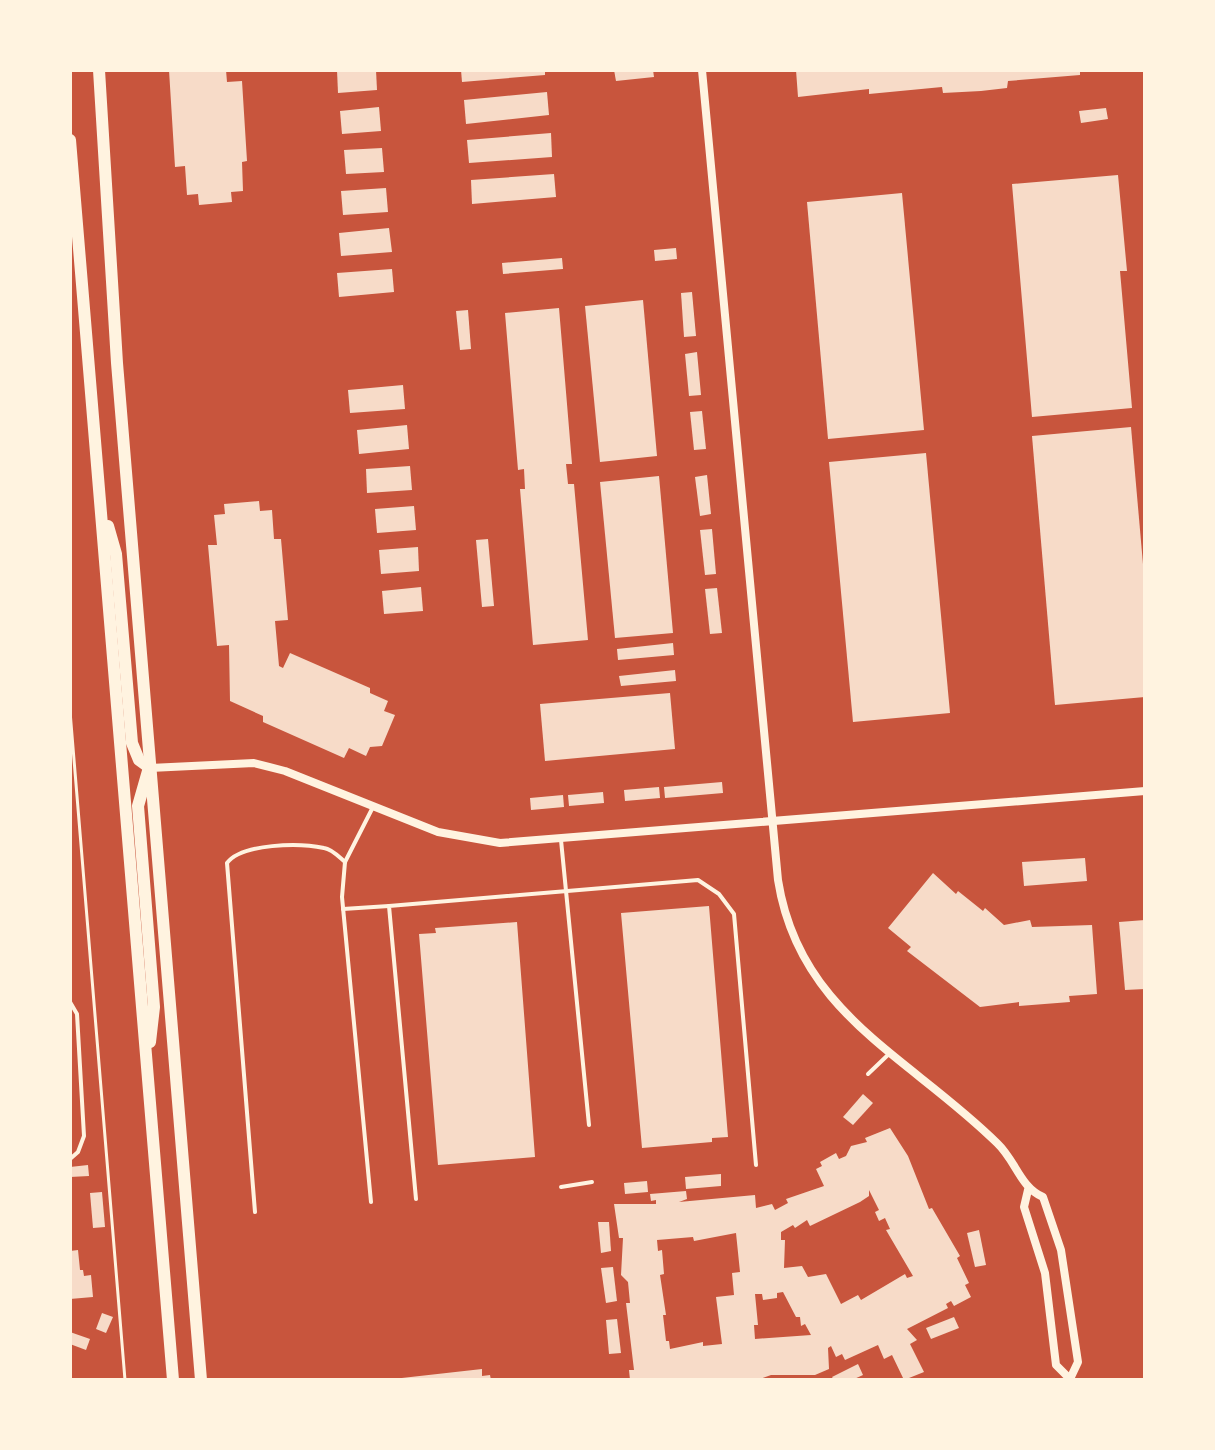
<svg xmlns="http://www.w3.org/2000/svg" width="1215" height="1450" font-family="Georgia,serif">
<rect width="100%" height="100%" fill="#c8553d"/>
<g fill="#f7dbc8" fill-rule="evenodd">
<polygon points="169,70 226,70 227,82 242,81 247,161 242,162 243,191 231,192 232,202 199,205 198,194 187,195 185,166 175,167"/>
<polygon points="337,70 376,70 377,90 338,93"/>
<polygon points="461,70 545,70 545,75 462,82"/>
<polygon points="614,70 653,70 654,77 616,81"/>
<polygon points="796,70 1080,70 1080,75 1008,81 1007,88 981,91 943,93 942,87 869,94 869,89 798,97"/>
<polygon points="547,92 549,115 466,124 464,100"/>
<polygon points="379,107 381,131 342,134 340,111"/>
<polygon points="1106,108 1108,119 1081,123 1079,111"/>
<polygon points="551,133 552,157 469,163 467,140"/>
<polygon points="382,148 384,172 346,174 344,150"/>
<polygon points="554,174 556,197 472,204 471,180"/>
<polygon points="1118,175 1127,271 1120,271 1132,408 1032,417 1012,184"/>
<polygon points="386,188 388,212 343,215 341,191"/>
<polygon points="902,193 924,430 828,439 807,202"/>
<polygon points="389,228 392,252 341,256 339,233"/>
<polygon points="676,248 677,259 655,261 654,250"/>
<polygon points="562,258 563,269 503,274 502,263"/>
<polygon points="392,269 394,292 339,297 337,273"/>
<polygon points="692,292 696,336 684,337 681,293"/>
<polygon points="643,300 657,456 600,462 585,306"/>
<polygon points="559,308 572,464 566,464 568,484 574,484 588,640 533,645 520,489 525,489 524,469 518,470 505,313"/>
<polygon points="468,310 471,349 460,350 456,311"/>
<polygon points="697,352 701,395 689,396 685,354"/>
<polygon points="403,385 405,409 350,413 348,390"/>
<polygon points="702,411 706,449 694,450 690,412"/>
<polygon points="407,425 409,449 359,454 357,430"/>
<polygon points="1131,427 1145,587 1145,697 1055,705 1032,436"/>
<polygon points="926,453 950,713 853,722 829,462"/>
<polygon points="410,466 412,490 367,493 366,469"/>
<polygon points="707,475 711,514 700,516 695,477"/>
<polygon points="659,476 673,633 615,638 600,482"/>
<polygon points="259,501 260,511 272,510 274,539 281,539 288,620 275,621 279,666 283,668 290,653 370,688 370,693 388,701 384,711 395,715 382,746 370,747 366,756 349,748 344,758 263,722 263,716 230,701 229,645 217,646 208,545 217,545 214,515 225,514 224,504"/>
<polygon points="414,506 416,530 377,533 375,509"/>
<polygon points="712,529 716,574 705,575 700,530"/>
<polygon points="488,539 494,606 482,607 476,540"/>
<polygon points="418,547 419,571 381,574 379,550"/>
<polygon points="421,587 423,611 384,614 382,591"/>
<polygon points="717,588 722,633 710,634 705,589"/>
<polygon points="673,643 674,655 618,660 617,649"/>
<polygon points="675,670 676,681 621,686 619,676"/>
<polygon points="670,693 675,749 545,761 540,704"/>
<polygon points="722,782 723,793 665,798 664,787"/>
<polygon points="659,787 660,798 625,801 624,790"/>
<polygon points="603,792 604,803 569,806 568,795"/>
<polygon points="563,795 564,807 531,810 530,798"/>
<polygon points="1085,858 1087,881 1024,886 1022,862"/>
<polygon points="933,873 956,894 958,891 983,911 985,908 1004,925 1030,920 1032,927 1092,925 1097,994 1069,996 1070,1002 1019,1006 1019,1002 980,1007 907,951 911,947 888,928"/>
<polygon points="709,906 728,1137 712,1138 712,1142 642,1148 621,913"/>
<polygon points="1145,920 1145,989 1125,990 1119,922"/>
<polygon points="517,922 535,1157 438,1165 419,934 436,933 435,928"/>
<polygon points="863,1094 873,1103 853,1125 843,1117"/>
<path d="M890 1128 908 1156 929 1209 932 1208 960 1256 957 1258 969 1283 965 1285 971 1297 954 1306 951 1301 946 1304 948 1308 907 1329 917 1340 910 1344 924 1372 904 1380 892 1355 884 1359 878 1345 845 1360 842 1354 836 1357 831 1346 828 1348 829 1369 815 1375H771L757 1380H630L629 1370H634L626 1303H630L628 1282 621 1275 623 1238H619L614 1204H656V1200L651 1201 650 1194 686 1191 687 1199 679 1202 755 1195 756 1208 772 1204 775 1210 788 1203 786 1199 824 1186 816 1169 822 1166 820 1162 836 1153 839 1159 846 1156 851 1146 867 1142 865 1138ZM869 1190 879 1210 875 1212 879 1221 885 1218 890 1229 886 1230 913 1276 907 1278 905 1274 861 1300 858 1295 841 1304 826 1274 808 1277 802 1266 784 1268 785 1240H781V1232L793 1225 795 1228 807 1220 810 1226 860 1202 869 1196ZM736 1233 740 1272 732 1273 734 1295 716 1297 722 1344 703 1346V1342L670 1349 669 1341H666L663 1315H666L660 1275 664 1274 662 1250 658 1251 657 1240 693 1237 694 1241ZM783 1292 796 1317H800L801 1326 805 1324 811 1335 755 1339 754 1325H758L755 1294H762L763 1300 777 1298V1293Z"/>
<polygon points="88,1165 89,1176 70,1177 70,1167"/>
<polygon points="721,1174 721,1186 686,1189 685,1177"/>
<polygon points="647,1181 648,1192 625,1194 624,1183"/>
<polygon points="102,1192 105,1227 93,1228 90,1193"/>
<polygon points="598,1222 609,1222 611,1251 601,1253"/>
<polygon points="979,1230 986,1265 975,1267 967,1233"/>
<polygon points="78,1250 80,1270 83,1270 84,1276 91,1275 93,1297 70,1299 70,1251"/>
<polygon points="613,1267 617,1301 606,1303 601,1268"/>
<polygon points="102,1313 113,1317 106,1333 96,1329"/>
<polygon points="954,1317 959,1328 931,1339 926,1328"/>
<polygon points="617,1319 621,1353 609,1354 606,1320"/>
<polygon points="70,1332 90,1339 86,1350 70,1344"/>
<polygon points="858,1364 863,1375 852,1380 834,1380 832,1377"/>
<polygon points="482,1369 482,1376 490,1375 491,1380 384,1380"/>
</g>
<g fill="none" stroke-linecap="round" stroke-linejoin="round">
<polyline stroke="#fff3e0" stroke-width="3" points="70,711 125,1380"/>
<g stroke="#fff3e0" stroke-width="4">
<polyline points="561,840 589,1125"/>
<polyline points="345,862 373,807"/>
<polyline points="343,909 389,906"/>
<polyline points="70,1002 77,1014 84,1136 78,1152 70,1159"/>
<polyline points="868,1074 890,1053"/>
<polyline points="561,1187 592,1182"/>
<polyline points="416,1199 389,906 698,880 719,894 734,914 756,1165"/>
<path d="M255 1212 227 863C242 843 300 843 324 848 332 849 339 857 345 862L342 897 371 1202"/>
</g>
<g stroke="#fff3e0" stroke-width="8">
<path d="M702 70 778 880C799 1014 909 1056 997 1143 1016 1161 1020 1187 1043 1197L1061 1250 1078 1362 1070 1379"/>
<polyline points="150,768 254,763 285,771 438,832 500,843 1145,791"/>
<polyline points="1028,1190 1024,1207 1045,1273 1056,1365 1071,1380"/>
</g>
<g stroke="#fff3e0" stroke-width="12">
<polyline points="99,70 117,363 201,1380"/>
<polyline points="70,140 173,1380"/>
<polyline points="108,526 116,554 132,743 139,760 150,768"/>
<polyline points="148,771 138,806 154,1007 150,1042"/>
</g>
</g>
<rect width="1215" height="1450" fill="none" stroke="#fff3e0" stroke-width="144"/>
</svg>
